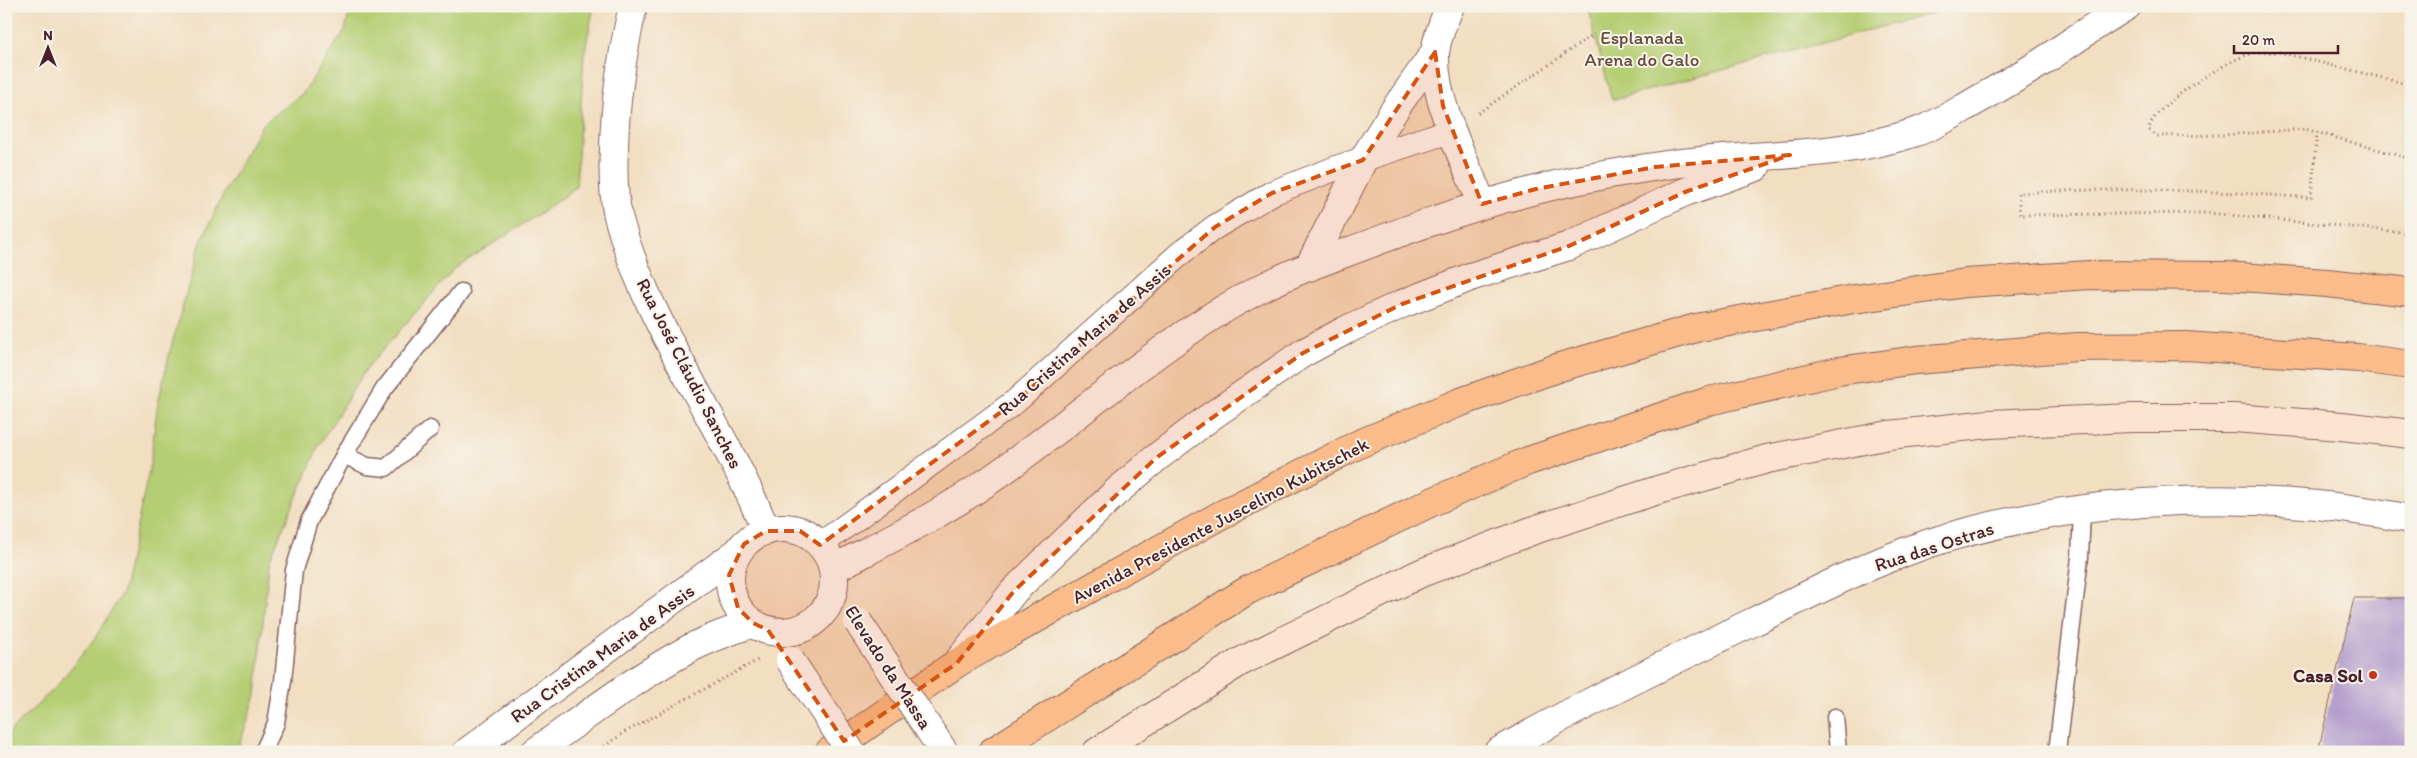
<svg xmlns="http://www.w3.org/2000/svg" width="2417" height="758" font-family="Itim,sans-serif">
<rect width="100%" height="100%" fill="#f7f3e8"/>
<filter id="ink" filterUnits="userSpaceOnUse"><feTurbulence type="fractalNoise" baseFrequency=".02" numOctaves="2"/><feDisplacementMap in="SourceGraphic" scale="10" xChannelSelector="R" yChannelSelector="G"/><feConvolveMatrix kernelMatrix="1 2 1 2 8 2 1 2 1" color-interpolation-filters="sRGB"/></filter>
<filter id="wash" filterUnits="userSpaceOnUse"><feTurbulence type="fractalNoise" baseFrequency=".0096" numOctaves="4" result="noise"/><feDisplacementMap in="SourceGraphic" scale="20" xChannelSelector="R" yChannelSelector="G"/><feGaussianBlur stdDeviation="1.12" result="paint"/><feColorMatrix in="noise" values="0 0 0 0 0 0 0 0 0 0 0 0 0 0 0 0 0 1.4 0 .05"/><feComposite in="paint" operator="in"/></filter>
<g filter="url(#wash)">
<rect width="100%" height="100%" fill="#f2dec1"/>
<g fill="#b5ce73" stroke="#80764f">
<polygon points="351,6 594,6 584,55 576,187 548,208 454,269 366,369 318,447 269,561 256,695 237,752 6,752 6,739 14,727 56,687 95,638 123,591 150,466 157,408 169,355 200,244 223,195 262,125 303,93 345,30"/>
<polygon points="1587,6 1959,6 1612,100"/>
</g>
<g id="blocks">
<polygon fill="#b49ecd" points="2354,598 2411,598 2411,752 2318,752"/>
</g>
</g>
<g filter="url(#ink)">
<use href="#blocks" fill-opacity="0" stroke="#856260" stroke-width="1"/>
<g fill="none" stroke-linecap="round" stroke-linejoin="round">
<defs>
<g id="service">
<polyline points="344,455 367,466 386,468 430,429"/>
<polyline points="1835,717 1838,752"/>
<polyline points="263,752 276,723 283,681 294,570 309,521 344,455 384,389 461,292"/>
<polyline points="2057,752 2080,557 2082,511"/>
</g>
<polyline id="pedestrian" points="820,545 1016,401 1182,252 1215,227 1272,193 1339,167 1453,130"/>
<path id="minor" d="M633 6C622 54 615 99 614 148 613 170 613 195 618 216 648 329 723 423 766 531"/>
<g id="tertiary">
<path d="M1450 6C1444 20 1436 39 1435 54 1433 101 1465 161 1482 204"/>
<polyline points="1309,267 1363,160 1395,109 1435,52"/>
<circle cx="782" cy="580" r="52"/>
<path d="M833 569C886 541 940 515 990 480 1096 406 1190 312 1313 265 1385 238 1457 210 1532 191 1576 179 1621 172 1666 165 1749 153 1836 159 1916 132 1937 125 1955 113 1974 102 1997 89 2020 76 2042 62 2070 43 2098 23 2127 6"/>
<polyline points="957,663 1014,591 1115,493 1156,458 1210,417 1303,353 1346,330 1402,304 1473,276 1569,246 1685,192 1756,167"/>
<polyline points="467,752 736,553"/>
<path d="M535 752C585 717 635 678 689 649 709 638 731 631 753 623"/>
<path d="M1498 752C1581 705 1667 663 1753 622 1816 591 1881 557 1949 537 2096 495 2260 489 2411 519"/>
</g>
<polyline id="secondary" points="1097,752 1240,662 1421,573 1534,530 1658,490 1767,459 1889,435 1989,424 2132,418 2234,418 2342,426 2411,434"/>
<g id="trunk">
<polyline points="829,752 957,663 1219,516 1359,444 1458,403 1560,367 1696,328 1848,300 1966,283 2090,275 2226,276 2327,283 2411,292"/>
<polyline points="992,752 1248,590 1434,501 1528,461 1709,401 1839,371 1916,360 2077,347 2186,346 2358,358 2411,365"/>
</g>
</defs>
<use href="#service" stroke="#856260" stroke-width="19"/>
<use href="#pedestrian" stroke="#856260" stroke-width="26"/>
<use href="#minor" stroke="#856260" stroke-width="30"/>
<use href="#tertiary" stroke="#856260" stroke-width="30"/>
<use href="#secondary" stroke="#856260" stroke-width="30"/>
<use href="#trunk" stroke="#856260" stroke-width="30"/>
<g stroke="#856260" stroke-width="3" stroke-dasharray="1 4" stroke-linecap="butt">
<path d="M2411 85 2278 52C2267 53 2254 52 2244 56 2223 64 2149 108 2149 130L2157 136 2223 135 2305 129 2411 159"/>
<polyline points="1478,113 1594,34"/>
<path d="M2317 132 2311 198C2213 190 2116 187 2018 193L2020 215 2209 213 2411 233"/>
<polyline points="596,752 625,732 758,660"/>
</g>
<use href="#service" stroke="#fff" stroke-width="16"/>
<use href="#pedestrian" stroke="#fff" stroke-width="24"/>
<use href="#minor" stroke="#fff" stroke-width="28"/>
<use href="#tertiary" stroke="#fff" stroke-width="28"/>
<use href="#secondary" stroke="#fde4d0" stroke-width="28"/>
<use href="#trunk" stroke="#f9bc8a" stroke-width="28"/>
<defs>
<g id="tertiary-bridge">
<polyline points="858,622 944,752"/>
<polyline points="790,660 851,752"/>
</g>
</defs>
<use href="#tertiary-bridge" stroke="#856260" stroke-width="30" stroke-linecap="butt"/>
<use href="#tertiary-bridge" stroke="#fff" stroke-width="28"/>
</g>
</g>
<path fill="#d8530f" fill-opacity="0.2" stroke="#d8530f" stroke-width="4" stroke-dasharray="10 6" stroke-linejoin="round" d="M1435 52 1443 106 1482 204 1536 189 1655 167 1790 155 1685 192 1569 246 1402 304 1303 353 1156 458 1014 591 957 663 844 741 768 630 753 623 738 608 729 575 744 544 766 531H800L820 545 1016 401 1215 227 1272 193 1363 160Z"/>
<circle fill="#c8321e" stroke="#f7f3e8" stroke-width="2" cx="2373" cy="675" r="5"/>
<g text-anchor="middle" stroke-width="4" stroke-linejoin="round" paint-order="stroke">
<g font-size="19" fill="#654b3d" stroke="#f7f3e8">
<text x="1642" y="44">Esplanada<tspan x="1642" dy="22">Arena do Galo</tspan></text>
</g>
<g font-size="19" fill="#4a1f2b" stroke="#f7f3e8">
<text transform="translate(1084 339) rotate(-41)" y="7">Rua Cristina Maria de Assis</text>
<text transform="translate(690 373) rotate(63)" y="7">Rua José Cláudio Sanches</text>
<text transform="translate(1220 520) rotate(-28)" y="7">Avenida Presidente Juscelino Kubitschek</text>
<text transform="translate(1934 546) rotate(-18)" y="7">Rua das Ostras</text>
<text transform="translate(602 653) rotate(-36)" y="7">Rua Cristina Maria de Assis</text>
<text transform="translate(889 667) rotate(57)" y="7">Elevado da Massa</text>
</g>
<g font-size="19" font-weight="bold" fill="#4a1f2b" stroke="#f7f3e8" text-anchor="end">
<text x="2363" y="682">Casa Sol</text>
</g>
</g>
<rect width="2417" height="758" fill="none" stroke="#f7f3e8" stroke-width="25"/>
<g transform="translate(48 48)" stroke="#f7f3e8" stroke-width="4" paint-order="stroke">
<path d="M0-4L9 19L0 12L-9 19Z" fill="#4a1f2b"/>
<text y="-8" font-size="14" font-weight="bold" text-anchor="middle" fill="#4a1f2b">N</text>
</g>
<path d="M2234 45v8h104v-8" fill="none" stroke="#4a1f2b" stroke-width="2.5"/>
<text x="2242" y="45" font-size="15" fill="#4a1f2b" stroke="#f7f3e8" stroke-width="4" paint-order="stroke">20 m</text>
</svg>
